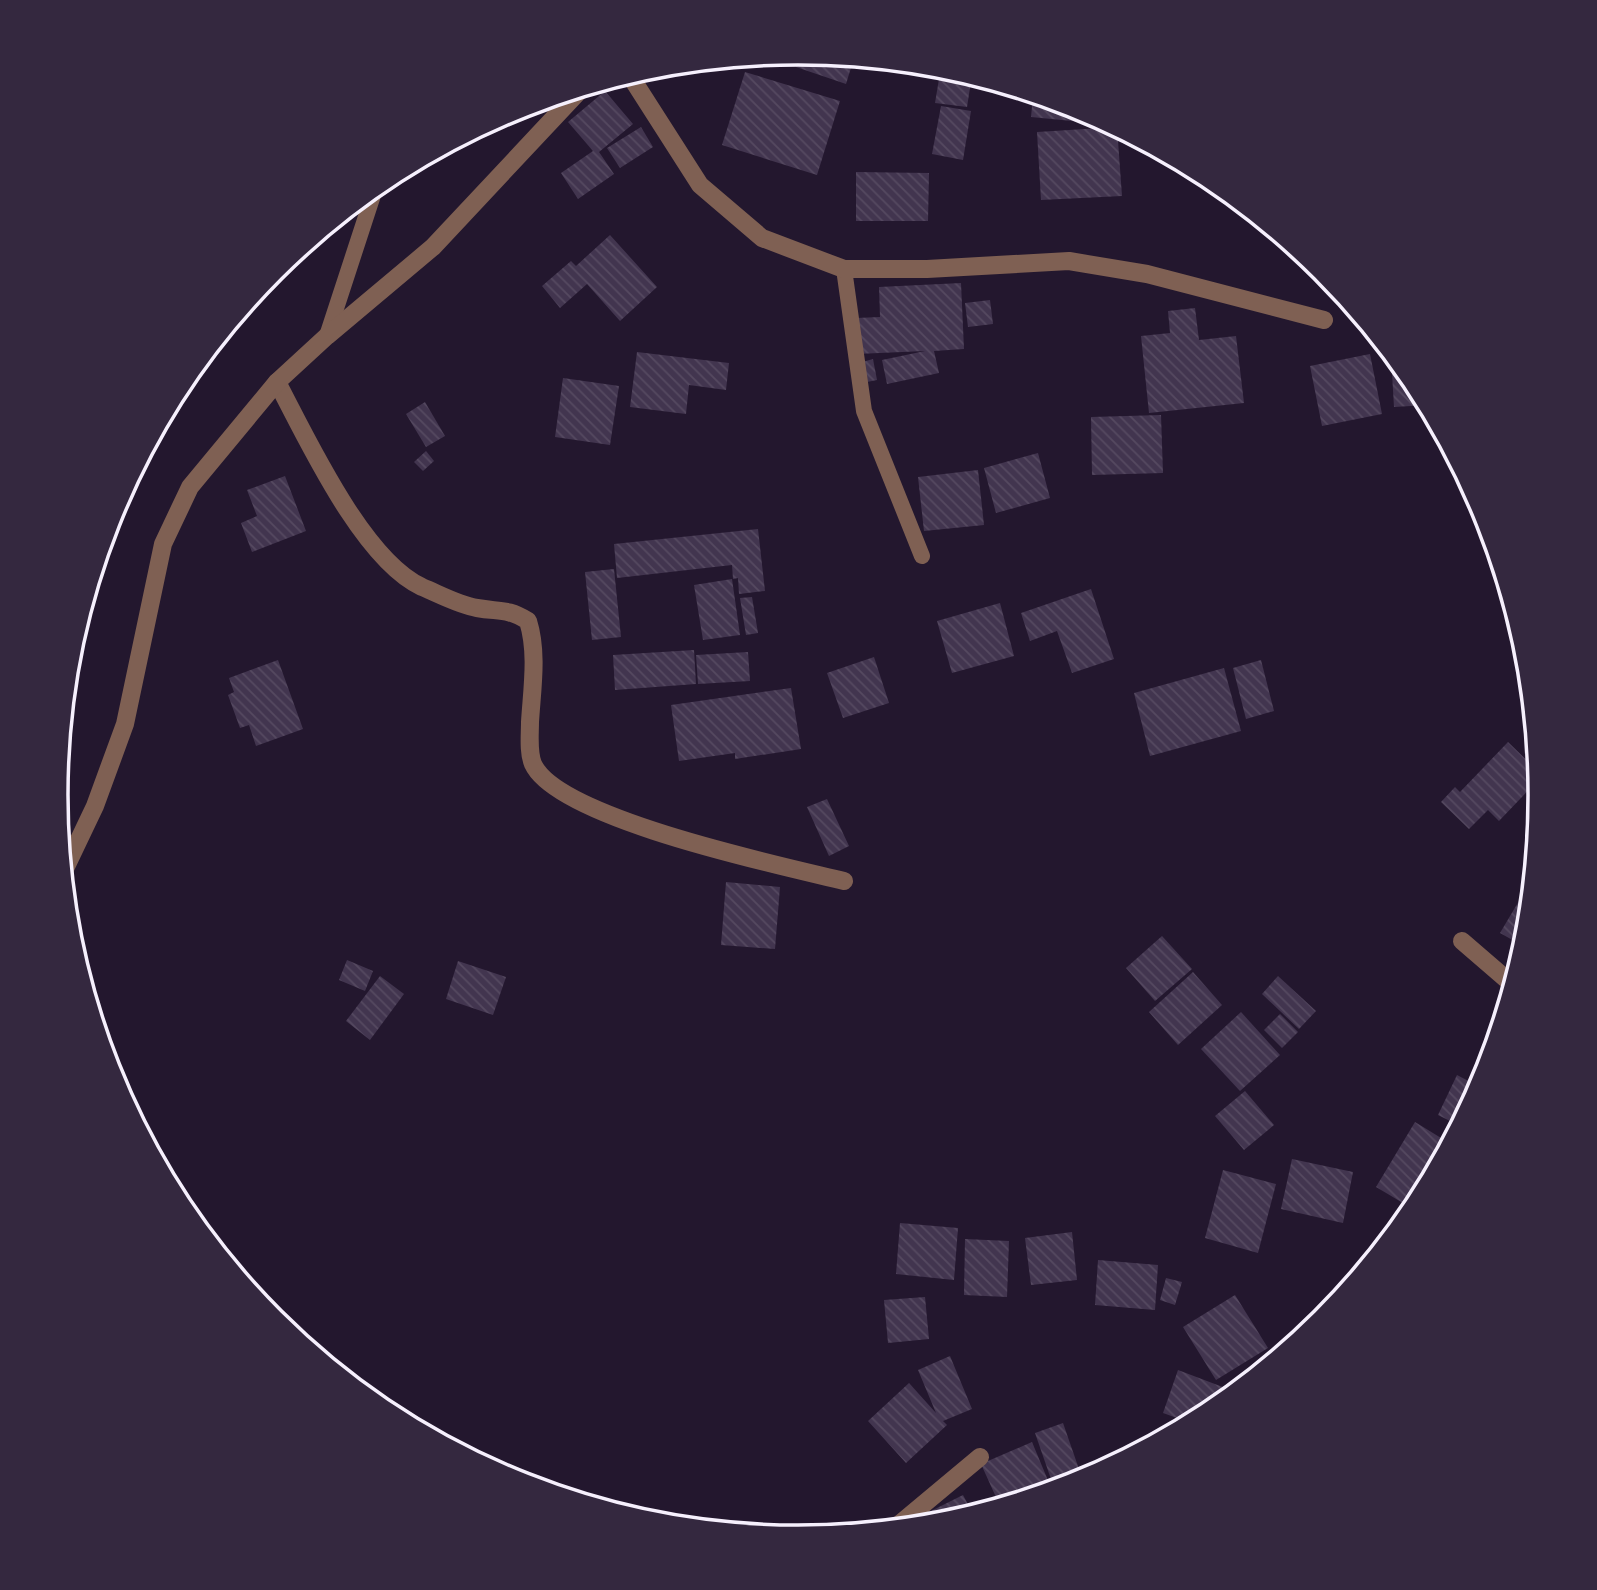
<svg xmlns="http://www.w3.org/2000/svg" width="1597" height="1590" font-family="Figtree,sans-serif">
<defs>
<pattern id="building-back-hatch" width="6" height="6" patternUnits="userSpaceOnUse" patternTransform="scale(1.75)"><rect width="6" height="6" fill="#42354f"/><path d="M-1 5l2 2M0 0l6 6M5-1l2 2" fill="none" stroke="#554960"/></pattern>
</defs>
<rect width="100%" height="100%" fill="#23172e"/>
<g fill="url(#building-back-hatch)">
<polygon points="800,53 854,58 846,84 796,67"/>
<polygon points="941,67 972,75 967,107 935,103"/>
<polygon points="745,72 840,101 817,175 722,145"/>
<polygon points="605,91 633,124 599,152 614,174 578,199 561,173 593,151 568,122"/>
<polygon points="1033,96 1083,109 1113,125 1031,117"/>
<polygon points="941,106 971,111 963,160 932,154"/>
<polygon points="641,127 653,147 620,168 607,148"/>
<polygon points="1117,127 1122,196 1041,200 1037,132"/>
<polygon points="856,172 929,173 928,221 856,221"/>
<polygon points="610,235 657,287 620,321 587,284 560,308 542,286 571,261 576,266"/>
<polygon points="961,283 964,349 934,351 939,373 887,384 882,360 925,351 857,354 856,318 880,317 879,287"/>
<polygon points="990,300 993,324 968,327 965,303"/>
<polygon points="1195,308 1199,340 1236,336 1244,403 1149,413 1141,336 1170,333 1168,311"/>
<polygon points="637,352 729,363 726,390 689,385 686,414 630,407"/>
<polygon points="1370,354 1382,414 1322,426 1310,366"/>
<polygon points="1391,356 1394,356 1416,383 1428,405 1394,407"/>
<polygon points="873,359 877,380 857,384 852,365"/>
<polygon points="563,378 619,386 610,445 555,437"/>
<polygon points="425,402 445,436 426,447 406,414"/>
<polygon points="1161,415 1163,473 1092,475 1091,417"/>
<polygon points="426,451 434,461 423,471 414,462"/>
<polygon points="1038,453 1050,498 996,513 984,468"/>
<polygon points="978,470 984,525 924,531 918,477"/>
<polygon points="285,476 306,531 252,552 241,523 257,516 247,490"/>
<polygon points="758,529 765,591 739,594 738,578 733,579 732,565 617,578 614,544"/>
<polygon points="614,569 621,637 592,640 585,572"/>
<polygon points="732,579 740,635 703,640 694,585"/>
<polygon points="1091,589 1114,659 1072,673 1057,631 1030,641 1021,613"/>
<polygon points="752,597 758,633 746,635 740,598"/>
<polygon points="1000,603 1014,656 952,673 937,621"/>
<polygon points="694,650 696,684 615,690 613,655"/>
<polygon points="748,652 750,681 698,684 696,655"/>
<polygon points="874,657 889,703 843,718 827,673"/>
<polygon points="278,660 303,729 256,746 249,725 240,728 228,695 234,692 229,678"/>
<polygon points="1261,660 1274,711 1246,719 1233,668"/>
<polygon points="1224,668 1241,731 1150,756 1134,693"/>
<polygon points="791,688 801,749 735,759 735,753 679,761 671,705"/>
<polygon points="1508,742 1539,772 1539,779 1499,821 1488,810 1469,829 1441,802 1455,787 1460,792"/>
<polygon points="827,799 849,846 829,856 807,807"/>
<polygon points="1533,877 1527,940 1525,947 1500,933"/>
<polygon points="726,882 780,887 775,949 721,945"/>
<polygon points="1162,936 1192,969 1155,1001 1126,968"/>
<polygon points="347,960 373,971 365,991 339,980"/>
<polygon points="458,961 506,977 493,1015 446,999"/>
<polygon points="1193,972 1222,1005 1178,1045 1149,1012"/>
<polygon points="380,976 404,994 370,1040 346,1021"/>
<polygon points="1278,976 1316,1011 1299,1029 1262,994"/>
<polygon points="1241,1012 1280,1055 1240,1091 1201,1049"/>
<polygon points="1280,1014 1298,1032 1282,1048 1264,1030"/>
<polygon points="1457,1075 1480,1087 1460,1126 1438,1115"/>
<polygon points="1245,1091 1274,1125 1244,1150 1215,1116"/>
<polygon points="1415,1122 1446,1141 1408,1206 1376,1187"/>
<polygon points="1292,1159 1353,1172 1343,1223 1281,1209"/>
<polygon points="1223,1170 1276,1184 1258,1253 1205,1238"/>
<polygon points="900,1223 958,1228 954,1280 896,1274"/>
<polygon points="1072,1232 1077,1280 1031,1285 1025,1238"/>
<polygon points="965,1239 1009,1241 1007,1297 964,1295"/>
<polygon points="1098,1260 1158,1265 1155,1310 1095,1305"/>
<polygon points="1166,1278 1182,1282 1175,1305 1160,1300"/>
<polygon points="1235,1295 1268,1348 1216,1380 1183,1327"/>
<polygon points="925,1297 929,1339 888,1343 884,1300"/>
<polygon points="950,1356 972,1409 943,1421 947,1425 906,1463 868,1421 909,1383 936,1413 918,1370"/>
<polygon points="1178,1370 1228,1389 1223,1402 1211,1413 1191,1423 1163,1413"/>
<polygon points="1063,1423 1080,1472 1052,1482 1035,1433"/>
<polygon points="1032,1442 1052,1490 1000,1506 981,1464"/>
<polygon points="963,1495 973,1514 943,1523 897,1528"/>
</g>
<g fill="none" stroke-linecap="round" stroke-linejoin="round">
<g stroke="#7f6053" stroke-width="16">
<polyline points="844,269 864,411 922,556"/>
<polyline points="327,336 376,186"/>
</g>
<g stroke="#7f6053" stroke-width="18">
<polyline points="629,74 700,185 762,238 844,269 927,269 1069,261 1147,274 1324,320"/>
<path d="M277 382C307 439 363 560 422 587 439 594 459 605 477 608 500 612 507 608 528 621 538 653 532 689 530 722 530 735 528 752 533 764 558 819 783 866 844 881"/>
<polyline points="64,871 95,806 125,724 163,544 190,487 277,382 327,336 433,247 581,89"/>
<polyline points="1462,941 1513,985"/>
<polyline points="895,1528 980,1457"/>
</g>
</g>
<path d="M0 0H1597V1590H0ZM68 795a730 730 0 1 1 1460 0a730 730 0 1 1-1460 0Z" fill="#34283f" fill-rule="evenodd"/>
<path fill="none" stroke="#f6f0fd" stroke-width="3.5" d="M68 795a730 730 0 1 1 1460 0a730 730 0 1 1-1460 0Z"/>
</svg>
